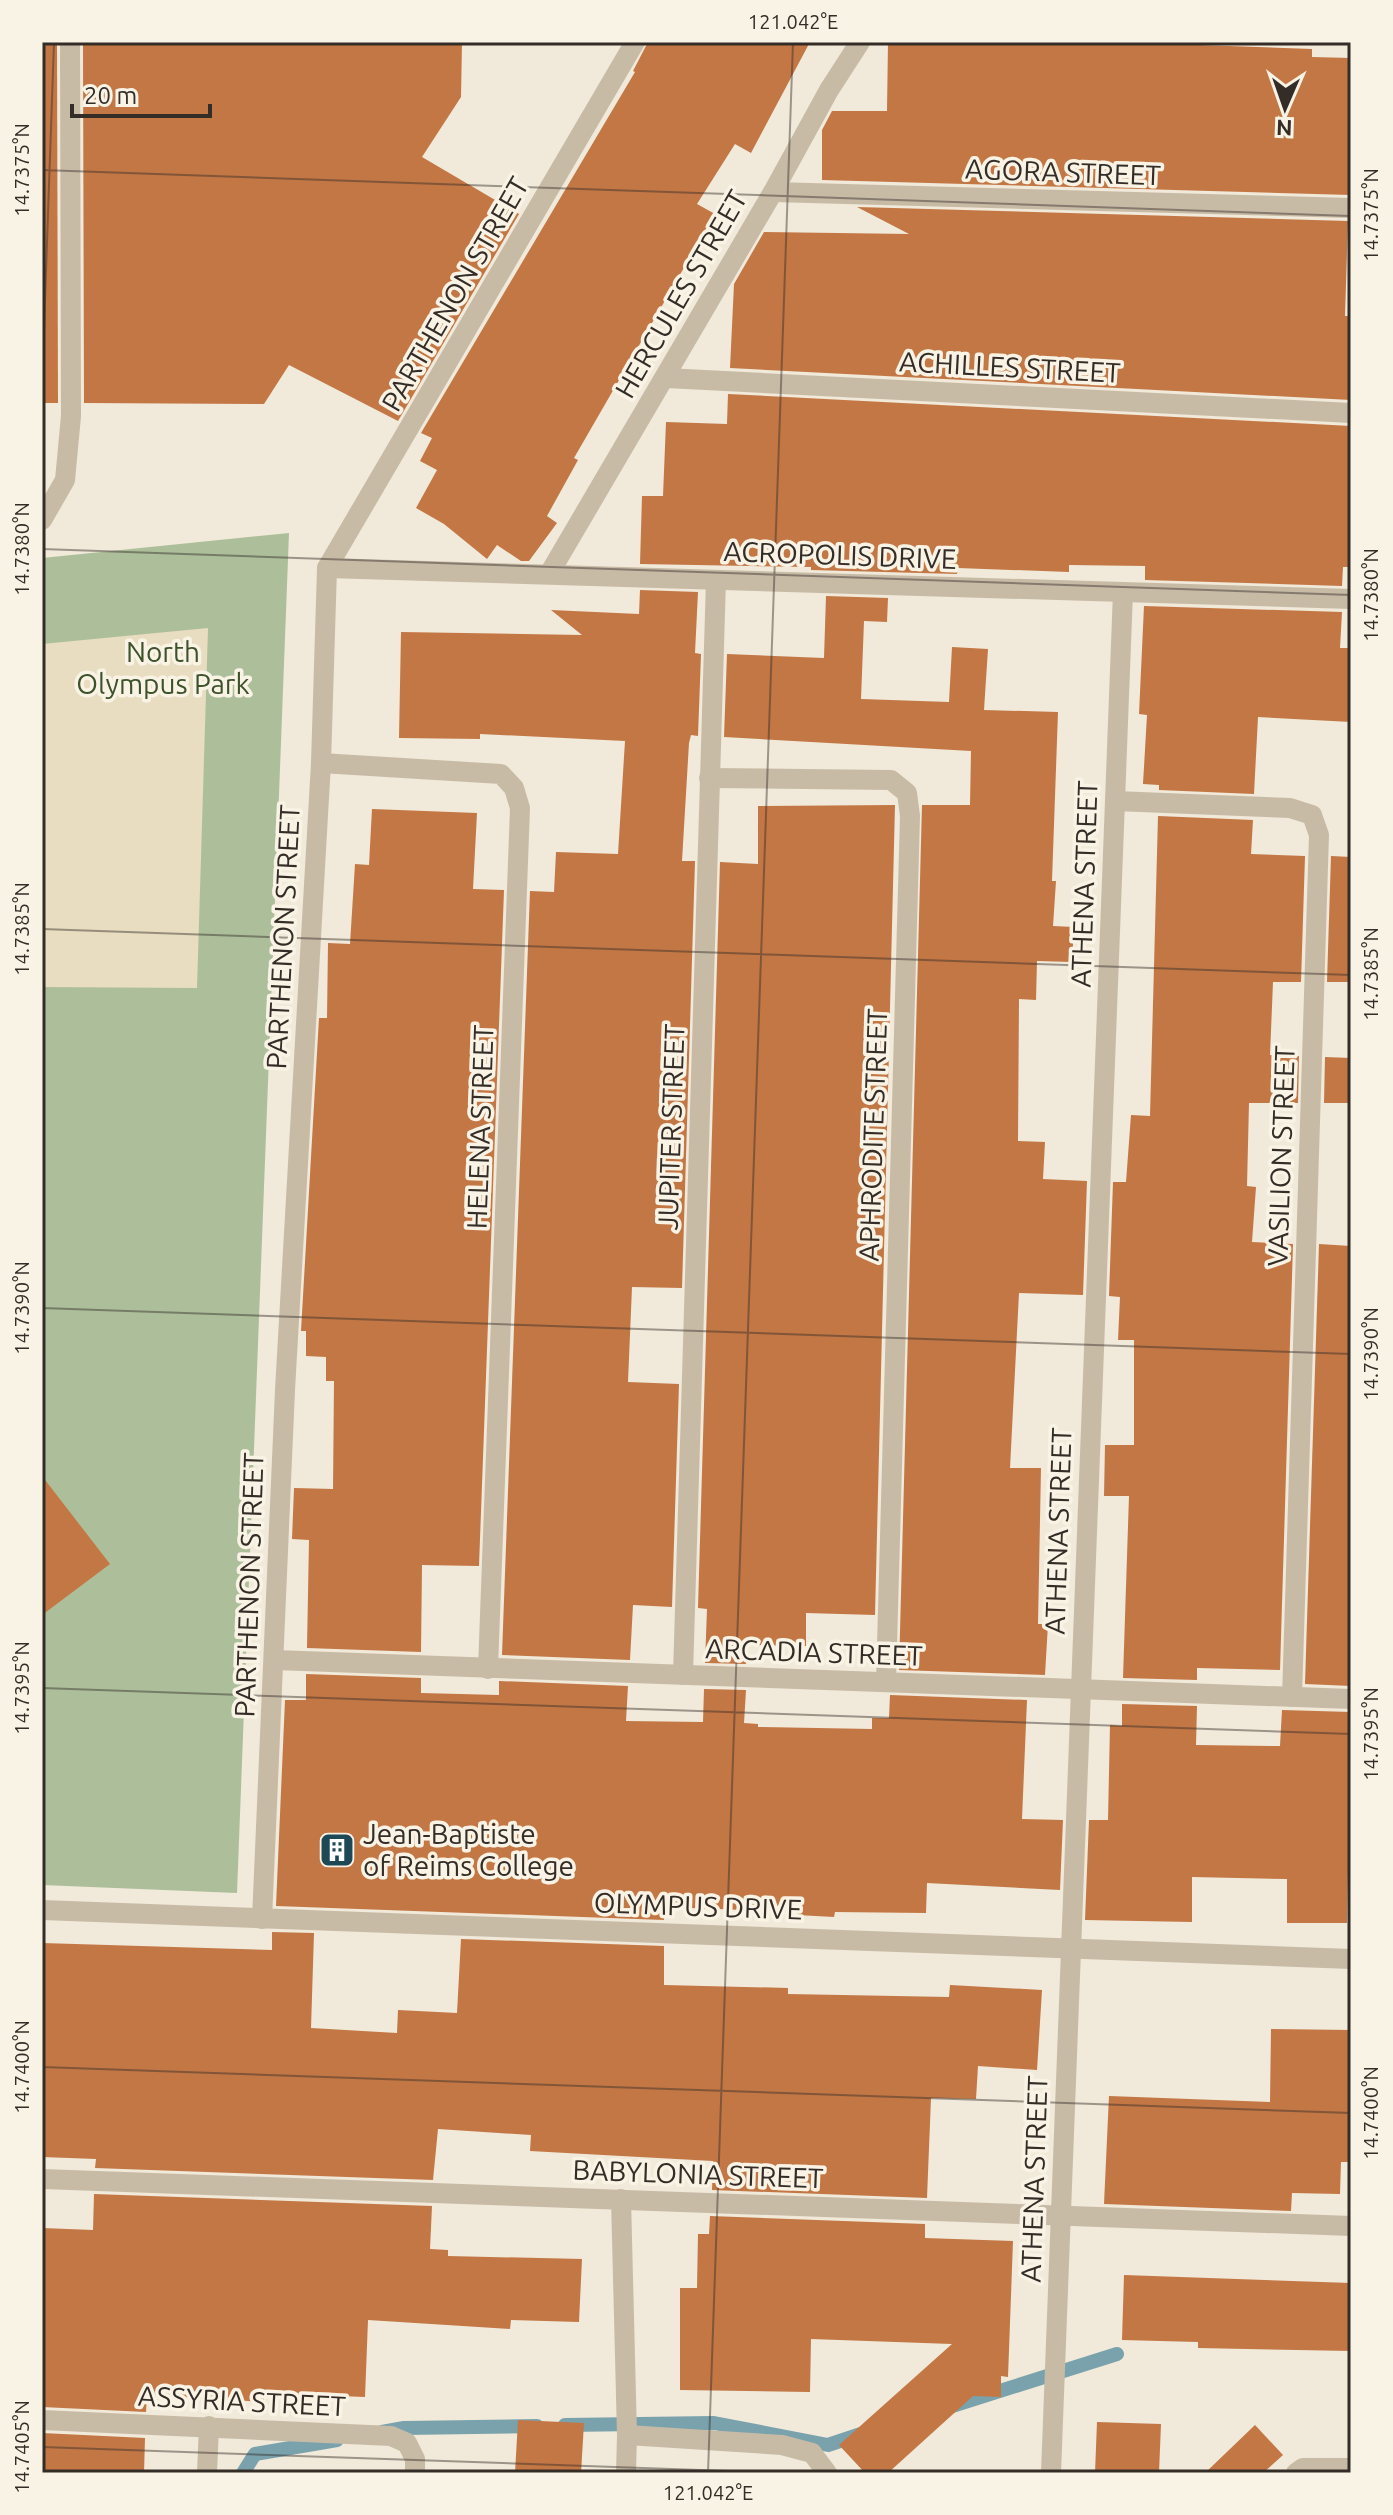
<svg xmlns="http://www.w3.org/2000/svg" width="1393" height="2515" font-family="Ubuntu,sans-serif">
<rect width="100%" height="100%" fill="#f1e9d9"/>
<polygon fill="#adbf9a" points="289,533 237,1893 42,1885 42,558"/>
<polygon fill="#e8ddc0" points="208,628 197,988 42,987 42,644"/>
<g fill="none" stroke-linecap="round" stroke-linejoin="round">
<g stroke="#79a2ad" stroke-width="14">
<polyline points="949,2407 1117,2354"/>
<polyline points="565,2425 714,2423 828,2445 861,2434"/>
<polyline points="382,2432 404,2428 537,2426"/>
<polyline points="243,2473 255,2454 337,2440"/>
</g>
</g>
<g fill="#c37745">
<polygon points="42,42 57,42 58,403 42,403"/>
<polygon points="83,42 462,42 461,97 422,157 519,214 398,421 289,365 264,404 84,403"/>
<polygon points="648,42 810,42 751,153 735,144 697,204 715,214 574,458 578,460 547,516 557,523 529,561 521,561 497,545 487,559 444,524 416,508 437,470 420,461 432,438 421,433 635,72 633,71"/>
<polygon points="888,42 1200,42 1200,45 1312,49 1312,57 1351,58 1351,195 822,180 822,130 832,111 887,111"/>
<polygon points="857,207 1348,221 1345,316 1351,316 1351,400 730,368 734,284 764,232 909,234"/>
<polygon points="728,394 1351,426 1351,567 1343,567 1342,586 1145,580 1145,566 1069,565 1069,572 958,568 957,574 811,570 811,567 640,564 642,496 663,496 666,422 727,424"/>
<polygon points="640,590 698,592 695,653 701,654 698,736 691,735 689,743 682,861 695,861 682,1288 632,1287 628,1382 679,1384 672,1607 633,1605 630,1660 502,1655 530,891 554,892 556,852 618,854 625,741 480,734 480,739 399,738 401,632 582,635 551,610 639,614"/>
<polygon points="826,596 888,598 887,622 864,621 861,699 949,702 952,647 988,649 984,710 1058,712 1052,881 1056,881 1053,926 1074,927 1072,962 1037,961 1036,1000 1019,999 1018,1141 1045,1142 1043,1179 1087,1181 1083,1295 1019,1293 1010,1468 1041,1468 1038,1624 1048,1624 1045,1675 899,1670 922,805 970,805 971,751 724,737 727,654 824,658"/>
<polygon points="1144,606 1342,612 1340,648 1351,648 1351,722 1258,717 1254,794 1159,790 1159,785 1143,784 1147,715 1139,714"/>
<polygon points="895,805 875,1615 806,1613 806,1646 747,1645 746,1664 705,1663 707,1609 698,1608 720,862 758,864 758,806"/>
<polygon points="372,809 477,813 473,889 504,890 479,1566 422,1565 421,1652 307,1648 309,1540 292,1539 294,1488 333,1489 334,1381 326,1381 326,1357 306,1356 306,1331 301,1331 319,1018 327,1018 328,943 350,944 355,864 369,865"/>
<polygon points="1158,816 1253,820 1251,854 1305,856 1301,982 1273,982 1270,1055 1299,1056 1298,1103 1249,1103 1247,1186 1256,1187 1252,1242 1293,1244 1280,1670 1197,1668 1197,1680 1123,1678 1129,1496 1104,1496 1105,1445 1134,1445 1134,1340 1118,1340 1120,1297 1109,1296 1113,1182 1126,1182 1131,1115 1150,1116"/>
<polygon points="1331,856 1351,857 1351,982 1327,982"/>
<polygon points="1325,1057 1351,1058 1351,1103 1324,1103"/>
<polygon points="1319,1244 1351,1246 1351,1686 1305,1684"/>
<polygon points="42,1476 110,1564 42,1615"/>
<polygon points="306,1674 421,1678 421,1693 499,1695 499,1681 628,1686 626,1721 703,1722 704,1689 746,1690 744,1723 758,1724 758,1727 872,1729 872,1718 889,1718 890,1695 1027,1700 1022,1819 1063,1820 1060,1890 927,1883 926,1913 835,1912 834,1917 797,1915 797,1912 664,1907 664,1920 276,1906 285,1700 306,1700"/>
<polygon points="1122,1704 1197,1706 1196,1745 1280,1746 1282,1710 1351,1712 1347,1923 1287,1923 1287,1879 1192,1877 1192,1922 1085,1920 1089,1820 1108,1820 1110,1725 1122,1726"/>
<polygon points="272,1932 314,1933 311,2028 397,2033 398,2010 457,2013 461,1939 664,1946 664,1985 788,1988 788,1994 949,1997 950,1985 1042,1990 1037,2070 978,2066 976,2099 931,2098 927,2198 712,2190 713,2161 530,2151 531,2135 438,2129 433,2180 95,2168 96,2159 42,2157 42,1943 272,1950"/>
<polygon points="1271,2029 1351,2030 1351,2162 1341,2162 1340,2194 1292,2193 1291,2211 1104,2204 1109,2096 1270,2102"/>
<polygon points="94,2194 432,2206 430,2249 448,2250 448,2256 582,2259 579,2322 511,2320 510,2329 368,2320 365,2397 315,2395 315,2399 264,2397 264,2402 147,2395 146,2412 42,2407 42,2228 93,2230"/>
<polygon points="710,2216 925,2224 925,2238 1013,2241 1008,2377 1001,2376 1001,2397 973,2396 888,2473 865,2473 839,2445 952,2344 811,2339 810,2392 680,2390 680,2288 697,2288 698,2234 709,2234"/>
<polygon points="1124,2275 1351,2283 1351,2351 1198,2348 1198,2342 1122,2340"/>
<polygon points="518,2420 584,2423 581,2473 515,2473"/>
<polygon points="1097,2422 1161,2424 1159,2473 1095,2473"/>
<polygon points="1255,2425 1283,2455 1263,2473 1205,2473"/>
<polygon points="42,2433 145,2438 144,2473 42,2473"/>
</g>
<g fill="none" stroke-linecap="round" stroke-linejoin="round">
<polyline stroke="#c8bba6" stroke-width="20" points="42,520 65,480 71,416 70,42"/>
<g stroke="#c8bba6" stroke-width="20">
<polyline points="773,192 1351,208"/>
<polyline points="666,378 1351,413"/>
<polyline points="327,568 1351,599"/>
<polyline points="549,574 773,192 829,90 860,42"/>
<polyline points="321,763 501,774 514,788 520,808 488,1669"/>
<polyline points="709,778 891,780 907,793 910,816 886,1682"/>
<polyline points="1115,801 1290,808 1312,815 1319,835 1292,1697"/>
<polyline points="275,1660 1351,1699"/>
<polyline points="683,1675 716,580"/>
<polyline points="42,1910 1351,1959"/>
<polyline points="262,1919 285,1390 321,763 327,568 635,42"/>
<polyline points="42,2179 1351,2226"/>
<polyline points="621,2199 627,2435 626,2473"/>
<polyline points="42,2420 391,2436 407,2443 415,2459 415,2473"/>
<polyline points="627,2435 782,2445 812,2453 827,2473"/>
<polyline points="207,2473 209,2426"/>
<polyline points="1051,2473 1123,592"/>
<polyline points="1296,2473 1303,2468 1351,2468"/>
</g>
</g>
<path fill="none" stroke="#342d27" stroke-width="2" stroke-opacity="0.45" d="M42 170 1351 216M42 386 54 42M42 549 1351 595M42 929 1351 975M42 1308 1351 1354M42 1688 1351 1734M42 2067 1351 2113M42 2447 789 2473M708 2473 793 42"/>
<defs>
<symbol id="building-square" viewBox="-11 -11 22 22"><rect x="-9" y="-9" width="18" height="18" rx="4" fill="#1d4855" stroke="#f9f3e5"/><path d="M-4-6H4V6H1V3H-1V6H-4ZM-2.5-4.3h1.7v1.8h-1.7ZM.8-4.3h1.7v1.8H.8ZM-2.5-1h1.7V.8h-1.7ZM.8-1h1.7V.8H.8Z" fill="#fff"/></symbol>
</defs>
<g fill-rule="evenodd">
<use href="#building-square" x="317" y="1830" width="40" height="40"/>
</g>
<g text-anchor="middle" stroke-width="7" stroke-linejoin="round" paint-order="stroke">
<g font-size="28" fill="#342d27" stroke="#f9f3e5">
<text transform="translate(1063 172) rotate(2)" y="10">AGORA STREET</text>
<text transform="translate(455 294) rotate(-60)" y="10">PARTHENON STREET</text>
<text transform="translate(681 294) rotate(-60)" y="10">HERCULES STREET</text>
<text transform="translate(1010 367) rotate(3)" y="10">ACHILLES STREET</text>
<text transform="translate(840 555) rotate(2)" y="10">ACROPOLIS DRIVE</text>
<text transform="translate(1084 884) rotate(-88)" y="10">ATHENA STREET</text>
<text transform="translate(283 937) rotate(-87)" y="10">PARTHENON STREET</text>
<text transform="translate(480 1127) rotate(-88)" y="10">HELENA STREET</text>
<text transform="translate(671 1127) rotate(-88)" y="10">JUPITER STREET</text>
<text transform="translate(873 1135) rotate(-88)" y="10">APHRODITE STREET</text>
<text transform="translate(1281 1156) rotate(-88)" y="10">VASILION STREET</text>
<text transform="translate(1058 1531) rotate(-88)" y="10">ATHENA STREET</text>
<text transform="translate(249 1585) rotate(-88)" y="10">PARTHENON STREET</text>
<text transform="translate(814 1652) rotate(2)" y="10">ARCADIA STREET</text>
<text transform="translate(698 1906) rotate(2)" y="10">OLYMPUS DRIVE</text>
<text transform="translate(698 2174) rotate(2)" y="10">BABYLONIA STREET</text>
<text transform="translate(1034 2179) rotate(-88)" y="10">ATHENA STREET</text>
<text transform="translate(242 2401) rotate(3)" y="10">ASSYRIA STREET</text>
</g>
<g font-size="28" fill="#3d522b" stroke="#f9f3e5">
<text x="163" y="662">North<tspan x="163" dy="32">Olympus Park</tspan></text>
</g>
<g font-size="28" fill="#342d27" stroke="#f9f3e5" text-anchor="start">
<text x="363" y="1844">Jean-Baptiste<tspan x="363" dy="32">of Reims College</tspan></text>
</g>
</g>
<rect width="1393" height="2515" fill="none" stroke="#f9f3e5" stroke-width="88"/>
<g transform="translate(1285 108) rotate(182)" stroke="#f9f3e5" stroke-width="6" paint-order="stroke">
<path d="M0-6L14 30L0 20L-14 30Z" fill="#342d27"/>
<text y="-12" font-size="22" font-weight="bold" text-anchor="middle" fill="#342d27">N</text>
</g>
<path d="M72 104v12h138v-12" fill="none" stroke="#342d27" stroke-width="4"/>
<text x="84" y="104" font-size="24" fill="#342d27" stroke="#f9f3e5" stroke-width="6" paint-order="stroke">20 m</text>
<rect x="44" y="44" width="1305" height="2427" fill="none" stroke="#342d27" stroke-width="3"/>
<g font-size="20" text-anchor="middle" fill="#342d27">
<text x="793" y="29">121.042°E</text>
<text transform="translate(22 170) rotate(-90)" y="7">14.7375°N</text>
<text transform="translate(1371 215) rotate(-90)" y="7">14.7375°N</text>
<text transform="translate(22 549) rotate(-90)" y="7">14.7380°N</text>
<text transform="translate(1371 595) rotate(-90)" y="7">14.7380°N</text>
<text transform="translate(22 929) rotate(-90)" y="7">14.7385°N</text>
<text transform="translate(1371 974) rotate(-90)" y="7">14.7385°N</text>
<text transform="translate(22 1308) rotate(-90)" y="7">14.7390°N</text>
<text transform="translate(1371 1354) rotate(-90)" y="7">14.7390°N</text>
<text transform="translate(22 1688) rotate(-90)" y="7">14.7395°N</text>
<text transform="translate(1371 1734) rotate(-90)" y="7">14.7395°N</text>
<text transform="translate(22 2067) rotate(-90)" y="7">14.7400°N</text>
<text transform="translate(1371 2113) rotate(-90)" y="7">14.7400°N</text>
<text transform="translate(22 2447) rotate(-90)" y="7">14.7405°N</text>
<text x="708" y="2500">121.042°E</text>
</g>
</svg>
